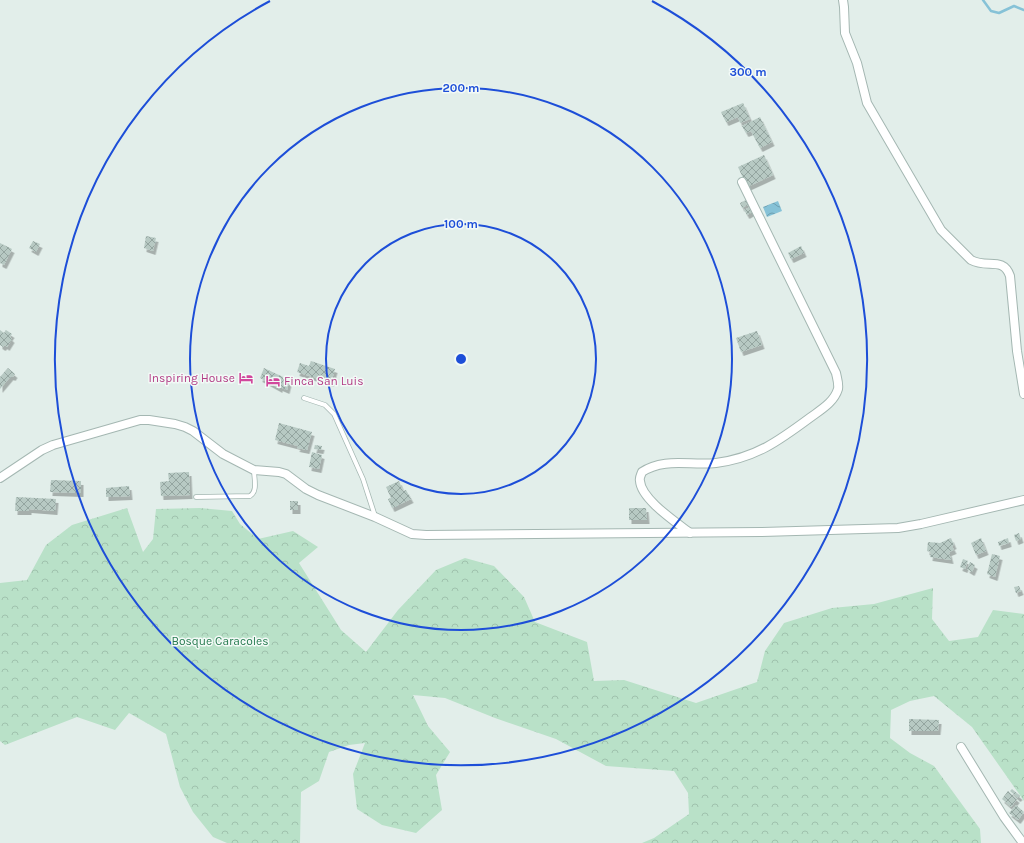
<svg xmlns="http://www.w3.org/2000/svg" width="1024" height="843" font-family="Karla,sans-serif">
<defs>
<pattern id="forest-crowns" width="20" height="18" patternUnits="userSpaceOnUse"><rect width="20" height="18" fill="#b9e1c8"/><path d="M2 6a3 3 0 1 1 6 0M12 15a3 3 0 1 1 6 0" fill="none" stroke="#9fc2ad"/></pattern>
<pattern id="water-waves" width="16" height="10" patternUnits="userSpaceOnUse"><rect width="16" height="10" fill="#86c2d7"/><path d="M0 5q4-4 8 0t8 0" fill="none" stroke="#6d9fb0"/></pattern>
<pattern id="building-cross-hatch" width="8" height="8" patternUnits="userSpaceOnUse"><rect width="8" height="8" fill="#b7c9c3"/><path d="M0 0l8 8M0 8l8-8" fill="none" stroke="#94a5a0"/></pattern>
<filter id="shadow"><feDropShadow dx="2.5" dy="4" stdDeviation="0" flood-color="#0004"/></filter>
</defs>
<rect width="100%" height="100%" fill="#e2eeea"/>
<polygon fill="url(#forest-crowns)" points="127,508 143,552 153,539 156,509 200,508 232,511 240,524 258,539 293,531 318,547 299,563 341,630 366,652 398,610 436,570 465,558 494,566 524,597 535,622 587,642 594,681 624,680 696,703 757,682 765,651 784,623 832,608 874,604 933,588 932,619 949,641 978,637 993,610 1024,614 1024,801 972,727 934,696 910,701 891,710 890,738 910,753 934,766 980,829 981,843 642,843 654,838 689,814 688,793 674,771 606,766 556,739 495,718 445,698 413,695 428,726 450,752 436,775 442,810 416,833 382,825 357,809 353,774 365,743 349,745 329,752 319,781 301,792 300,843 227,843 213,837 193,812 180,787 166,734 129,713 115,730 77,717 5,745 0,741 0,583 27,580 46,545 72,525"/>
<polygon fill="url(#water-waves)" points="778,201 782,211 767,217 763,207"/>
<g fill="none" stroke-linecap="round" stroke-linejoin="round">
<polyline stroke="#86c2d7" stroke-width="2.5" points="983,0 991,11 999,13 1014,6 1024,10"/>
</g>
<g fill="url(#building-cross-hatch)" filter="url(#shadow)">
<polygon points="743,103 750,119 740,123 738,117 726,122 721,112"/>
<polygon points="760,117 772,142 760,148 751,131 746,133 742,126"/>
<polygon points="764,155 773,175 747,187 738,167"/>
<polygon points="746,200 748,205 742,208 740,203"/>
<polygon points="750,207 752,212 747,215 744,210"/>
<polygon points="146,236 156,238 153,251 144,248"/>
<polygon points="33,241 40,244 36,252 29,248"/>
<polygon points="0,243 12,249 4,265 0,263"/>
<polygon points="801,246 804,253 791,259 788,253"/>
<polygon points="0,330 4,333 6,330 12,334 10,337 12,339 7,347 5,345 3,347 0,345"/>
<polygon points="757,331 762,345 741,352 736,338"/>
<polygon points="311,361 335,369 331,383 297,372 300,363 309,366"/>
<polygon points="8,368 15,374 13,377 11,376 0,389 0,377"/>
<polygon points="264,368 283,377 283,379 289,382 287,390 280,387 280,389 260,378"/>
<polygon points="279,423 312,432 307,450 297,448 298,446 275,440"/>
<polygon points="315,445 322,446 321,450 314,449"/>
<polygon points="312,452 322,455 319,469 309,467"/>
<polygon points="189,472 190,495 161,496 160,482 169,481 168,473"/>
<polygon points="51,480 81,481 81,493 50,492"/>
<polygon points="399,481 403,491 406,490 411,499 392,508 388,499 391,498 386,487"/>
<polygon points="129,486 130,496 106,497 106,488"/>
<polygon points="16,497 56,499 55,511 29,509 29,511 15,511"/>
<rect x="290" y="501" width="8" height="9"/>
<polygon points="629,508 646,508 647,520 629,520"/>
<polygon points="1019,533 1021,539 1016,541 1014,535"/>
<polygon points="951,538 954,545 952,546 954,550 949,552 951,560 930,557 931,552 927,551 928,542 940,543"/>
<polygon points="981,538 986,551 976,555 971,543"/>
<polygon points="1008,538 1009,543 999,546 998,542"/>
<polygon points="992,554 1000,556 995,577 987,574"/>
<polygon points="963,559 968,561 965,569 960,567"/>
<polygon points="970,562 975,565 972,572 967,569"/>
<polygon points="1019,586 1021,591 1016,593 1014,587"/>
<polygon points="909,719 939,720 938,731 909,731"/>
<polygon points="1012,789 1020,796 1018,798 1010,791"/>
<polygon points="1008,791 1017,799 1011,807 1002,799"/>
<polygon points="1016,805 1024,812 1018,820 1009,813"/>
</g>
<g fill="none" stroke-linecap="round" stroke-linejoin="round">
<defs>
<g id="lane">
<polyline points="304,398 325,405 334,414 363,479 375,516"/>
<path d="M196 497 250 496C258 491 254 479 254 470"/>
</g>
<g id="street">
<path d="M843 0 844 7 845 33 857 63 867 103 941 230 971 260C987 269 1003 256 1010 276L1017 351 1024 394"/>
<polyline points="0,478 42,450 53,445 140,420 149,420 175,424 185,427 193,431 223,454 254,470 279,472 286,474 306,489 318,495 375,517 412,534 426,535 760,532 898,528 921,524 1024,500"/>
<path d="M690 533C676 522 641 499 640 481 639 478 641 475 642 472 664 457 691 466 716 463 756 458 780 440 811 417 822 409 834 402 838 389 839 384 837 378 836 373L742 182"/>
<polyline points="961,747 1004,817 1023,843"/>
</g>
</defs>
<use href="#lane" stroke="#a4b7b2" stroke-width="5.5"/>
<use href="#street" stroke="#a4b7b2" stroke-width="10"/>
<use href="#lane" stroke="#fff" stroke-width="4"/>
<use href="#street" stroke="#fff" stroke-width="8"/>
</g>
<g fill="none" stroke="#1d4ed8" stroke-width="2">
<circle cx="461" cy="359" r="135"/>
<circle cx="461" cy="359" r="271"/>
<path d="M652 1A406 406 0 1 1 270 1"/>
</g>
<defs>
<symbol id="hotel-bare" viewBox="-9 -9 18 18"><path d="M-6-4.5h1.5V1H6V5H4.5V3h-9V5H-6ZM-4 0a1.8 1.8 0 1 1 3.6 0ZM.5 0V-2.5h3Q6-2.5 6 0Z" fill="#d1479c" stroke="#f3faf7" stroke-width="2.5" paint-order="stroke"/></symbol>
</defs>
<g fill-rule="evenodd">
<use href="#hotel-bare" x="236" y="368" width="20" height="20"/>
<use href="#hotel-bare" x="263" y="371" width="20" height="20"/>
</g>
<g text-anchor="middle" stroke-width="3" stroke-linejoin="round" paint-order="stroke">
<g font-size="12" fill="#b23c85" stroke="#f3faf7" text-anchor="end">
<text x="235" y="382">Inspiring House</text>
<text x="284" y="385" text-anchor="start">Finca San Luis</text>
</g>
<g font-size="12" fill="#277b50" stroke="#f3faf7">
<text x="220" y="645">Bosque Caracoles</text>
</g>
</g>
<circle cx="461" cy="359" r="6" fill="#1d4ed8" stroke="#f3faf7" stroke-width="2"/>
<g font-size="12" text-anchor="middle" font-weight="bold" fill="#1d4ed8" stroke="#f3faf7" stroke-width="3" stroke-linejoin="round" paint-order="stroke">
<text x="748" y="76">300 m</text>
<text x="461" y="92">200 m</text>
<text x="461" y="228">100 m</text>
</g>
</svg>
